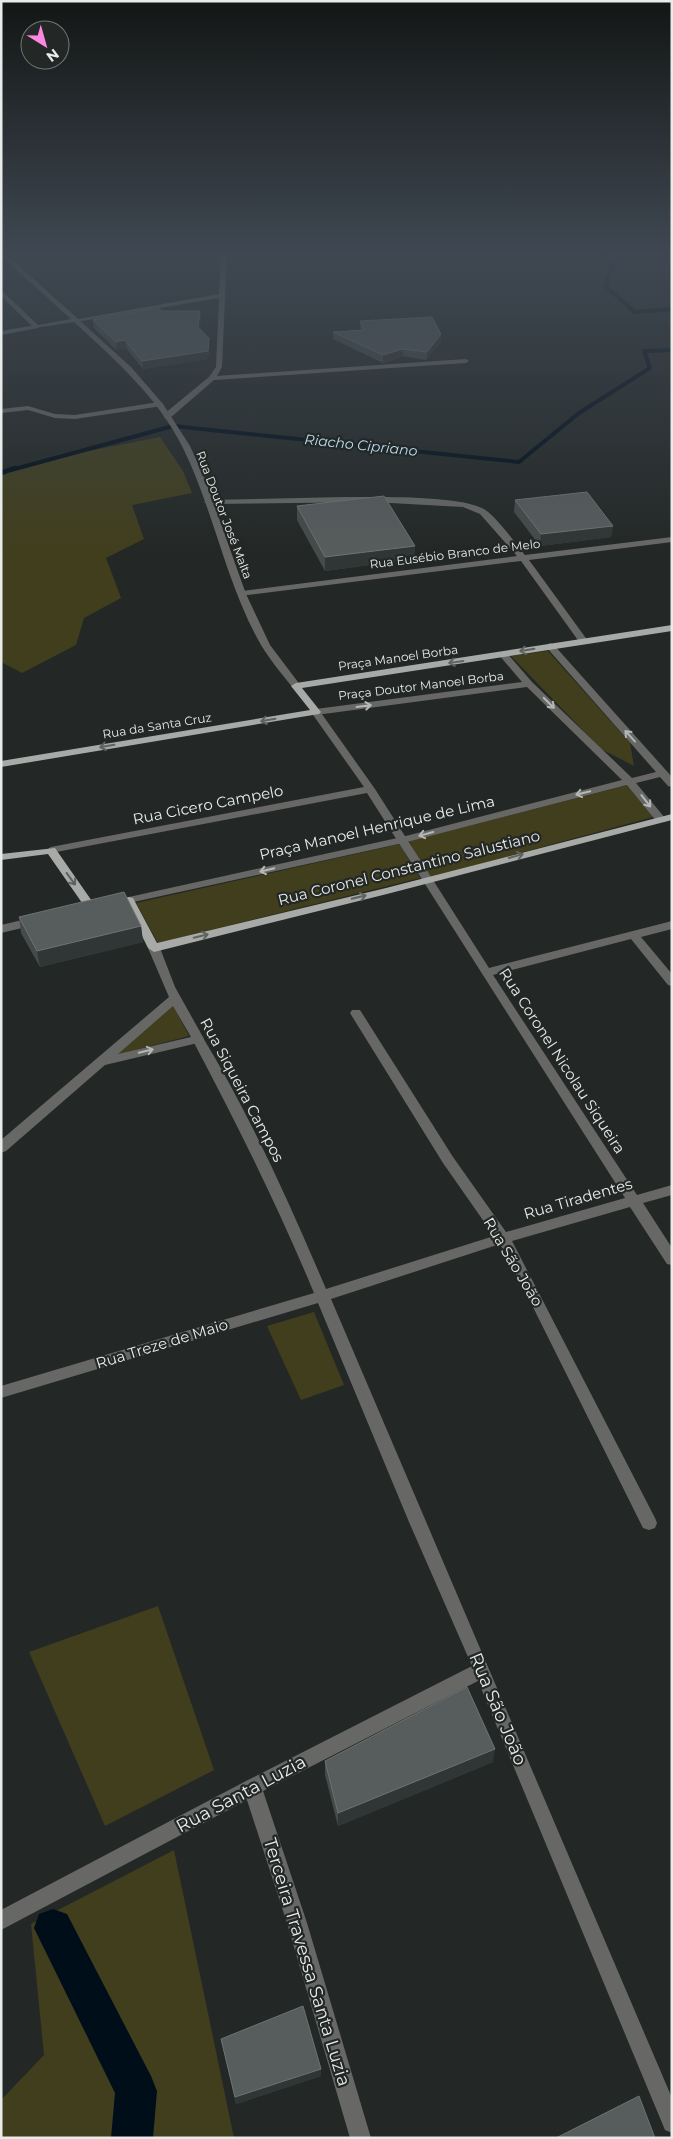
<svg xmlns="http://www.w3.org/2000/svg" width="673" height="2139" font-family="Montserrat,sans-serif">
<rect width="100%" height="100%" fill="#232826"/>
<g fill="#403e1d">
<polygon points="160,437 183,471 192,493 132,505 144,539 106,558 121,598 84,618 76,645 22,673 1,662 1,474 38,461"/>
<polygon points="548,651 630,743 634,766 601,749 511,656"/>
<polygon points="628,785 653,817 428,878 409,841"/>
<polygon points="400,844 420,878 158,943 136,903"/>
<polygon points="173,1005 189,1036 116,1055"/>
<polygon points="314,1312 344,1385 301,1400 267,1326"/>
<polygon points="158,1606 214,1770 105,1826 29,1652"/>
<polygon points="174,1850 234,2138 1,2138 1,2100 44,2055 31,1924"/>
</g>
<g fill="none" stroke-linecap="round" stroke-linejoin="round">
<g stroke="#000e1a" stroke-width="4">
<polyline points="600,252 613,264 605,286 635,312 672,309"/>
<polyline points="11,470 173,426 519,462 579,413 650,368 644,351 672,350"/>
</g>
<polyline stroke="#000e1a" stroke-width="5" points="1,473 15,468"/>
<polygon fill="#000e1a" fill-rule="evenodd" points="53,1909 67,1914 151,2076 157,2091 153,2138 111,2138 115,2093 34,1928 39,1914"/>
<g fill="#676866" fill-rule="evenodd">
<polygon points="221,252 227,252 222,367 217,376 466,359 469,361 466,363 214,380 170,418 164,418 164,414 209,377 216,367 219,298 76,322 73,320 219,294"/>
<polygon points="36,325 38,326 38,328 1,335 1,331"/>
<polygon points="159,402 163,404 162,406 75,419 55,418 28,410 1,413 1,409 28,406 55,414 75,415"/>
<path d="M345 497C375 497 460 495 484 509 496 516 515 543 525 555L672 537V542L529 560 588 641 583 644 580 643 521 561 239 596V592L242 591 517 556 480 514 463 507 372 502 208 504 204 502 208 500Z"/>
<path d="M316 709 319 710 375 789 489 968 672 921V929L641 937 672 974V986L668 985 631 939 493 975 637 1195 672 1185V1195L643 1203 672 1248V1265L667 1264 630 1207 512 1241 655 1518 657 1523 655 1528 649 1530 643 1528 526 1293 500 1244 331 1299 672 2098V2133L665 2130 478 1681 263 1791 307 1923 371 2138H350L287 1923 247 1800 1 1930V1910L246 1781 472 1666 409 1522 318 1303 1 1398V1386L314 1293C278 1206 236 1122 192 1039L194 1036H202C250 1115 290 1204 326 1289L494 1236 443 1163 350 1013 352 1010H360L453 1157 506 1232 625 1198 367 793 51 853 46 850 51 847 364 787 311 712Z"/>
<polygon points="35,917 39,918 41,921 39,924 1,933 1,925"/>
</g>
<g fill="#676866" fill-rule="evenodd">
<path d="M1 252H4L131 367 163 404 190 446 205 479 246 594 270 645 301 686 299 688H293C282 674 270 660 261 645 226 584 214 511 183 448 158 397 115 360 74 322L34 328 1 296V290L38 325 71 319 1 256Z"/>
<polygon points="550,643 553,644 672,777 672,787 668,786 660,777 636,783 665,818 666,820 665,822 657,822 627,785 403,843 129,903 123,900 129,897 402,837 622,780 527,687 316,715 311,712 316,709 522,682 499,655 504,652 507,653 532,682 632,778 656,772 547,648 545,646"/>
<path d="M154 944 160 948 175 987 204 1039 202 1042 105 1065 6 1151 1 1153V1140L169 997 148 948ZM173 1006 191 1037 118 1054Z"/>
</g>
<g fill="#a7aaa6" fill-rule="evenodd">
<polygon points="672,625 672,631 302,688 321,712 319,714 1,767 1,761 310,710 291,686 296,683"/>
<polygon points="672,814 672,820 387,894 154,952 148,948 126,904 91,912 87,910 48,854 1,860 1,854 55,848 94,904 129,897 133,898 157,943 386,888"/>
</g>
</g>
<g fill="#454b4b">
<polygon points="162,311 200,311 201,319 199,329 209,347 208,359 143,369 126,348 116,350 94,328 93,320"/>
<polygon points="360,321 441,341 426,360 403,356 383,363 333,339 333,332 361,330 360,328"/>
<polygon points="515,500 613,526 611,537 540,546 514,512"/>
<polygon points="297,506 415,559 325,571 297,520"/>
<polygon points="19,917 141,926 143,942 40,967 21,933"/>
<polygon points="325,1761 493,1762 338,1826 325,1775"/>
<polygon points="221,2039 321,2069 321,2076 236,2104"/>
</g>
<g fill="#303635">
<polygon points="200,311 201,319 198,335 198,327"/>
<polygon points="441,334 441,341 426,360 427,352"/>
<polygon points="209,338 208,359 143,369 142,361"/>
<polygon points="125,340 126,348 116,350 116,342"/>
<polygon points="403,349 403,356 383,363 383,355"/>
<polygon points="613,526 611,537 540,546 541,534"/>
<polygon points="415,546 415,559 325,571 325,557"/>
<polygon points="141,926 143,942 40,967 37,951"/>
<polygon points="495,1749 493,1762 338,1826 338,1813"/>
<polygon points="321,2069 321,2076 236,2104 235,2097"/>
</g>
<g fill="#575c5c" stroke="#6d7372">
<polygon points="158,308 162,311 200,311 198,327 209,338 208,351 142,361 125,340 116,342 93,320"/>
<polygon points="432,317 441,334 427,352 403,349 383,355 333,332 364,330 360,321"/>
<polygon points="587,492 613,526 541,534 515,500"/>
<polygon points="384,496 415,546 325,557 297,506"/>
<polygon points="124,892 141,926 37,951 19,917"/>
<polygon points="467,1687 495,1749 338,1813 325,1761"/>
<polygon points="303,2006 321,2069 235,2097 221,2039"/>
<polygon points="639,2096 655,2138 556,2138"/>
</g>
<defs><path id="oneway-shaft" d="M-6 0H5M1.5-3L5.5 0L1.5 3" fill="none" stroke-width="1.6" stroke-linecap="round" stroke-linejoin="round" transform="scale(1.25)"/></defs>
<g stroke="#5e6260">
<use href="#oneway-shaft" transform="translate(527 650) rotate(170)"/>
<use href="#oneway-shaft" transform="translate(456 662) rotate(172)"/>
<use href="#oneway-shaft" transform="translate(268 720) rotate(171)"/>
<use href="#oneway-shaft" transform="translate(107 746) rotate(171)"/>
<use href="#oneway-shaft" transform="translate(516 856) rotate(-15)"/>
<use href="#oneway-shaft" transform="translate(71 879) rotate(54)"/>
<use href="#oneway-shaft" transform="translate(359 897) rotate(-14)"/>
<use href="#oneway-shaft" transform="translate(201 936) rotate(-14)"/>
</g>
<g stroke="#b4b7b5">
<use href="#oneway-shaft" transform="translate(549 703) rotate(45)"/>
<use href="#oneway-shaft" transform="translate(364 706) rotate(-7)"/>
<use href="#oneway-shaft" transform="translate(630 736) rotate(-132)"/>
<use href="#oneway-shaft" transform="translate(583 793) rotate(166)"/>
<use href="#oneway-shaft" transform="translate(646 801) rotate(52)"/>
<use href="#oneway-shaft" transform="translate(426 834) rotate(165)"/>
<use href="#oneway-shaft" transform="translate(267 870) rotate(167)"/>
<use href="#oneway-shaft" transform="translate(146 1051) rotate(-14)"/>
</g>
<linearGradient id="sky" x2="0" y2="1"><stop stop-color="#131615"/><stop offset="0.46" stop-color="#3f4852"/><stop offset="1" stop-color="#3f4852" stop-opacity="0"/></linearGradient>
<rect width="673" height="552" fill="url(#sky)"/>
<g text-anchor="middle" stroke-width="4.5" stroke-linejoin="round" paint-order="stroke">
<g font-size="12" fill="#e7ebe9" stroke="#232826">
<text transform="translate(224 515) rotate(69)" y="4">Rua Doutor José Malta</text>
<text transform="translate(455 554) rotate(-7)" y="4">Rua Eusébio Branco de Melo</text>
<text transform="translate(398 658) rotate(-8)" y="4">Praça Manoel Borba</text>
<text transform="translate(421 686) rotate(-7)" y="4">Praça Doutor Manoel Borba</text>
<text transform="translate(157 726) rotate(-9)" y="4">Rua da Santa Cruz</text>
</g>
<g font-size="14" font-style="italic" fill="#b9dff8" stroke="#232826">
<text transform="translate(361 445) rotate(6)" y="5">Riacho Cipriano</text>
</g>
<g font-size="15" fill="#e7ebe9" stroke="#232826">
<text transform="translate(208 805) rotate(-11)" y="5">Rua Cicero Campelo</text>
<text transform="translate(377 828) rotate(-13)" y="5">Praça Manoel Henrique de Lima</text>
<text transform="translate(409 868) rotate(-14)" y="5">Rua Coronel Constantino Salustiano</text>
<text transform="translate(562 1061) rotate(57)" y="5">Rua Coronel Nicolau Siqueira</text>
<text transform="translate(242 1090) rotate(62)" y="5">Rua Siqueira Campos</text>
<text transform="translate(578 1199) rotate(-16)" y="5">Rua Tiradentes</text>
<text transform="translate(513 1262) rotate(59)" y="5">Rua São João</text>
<text transform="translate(162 1344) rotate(-17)" y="5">Rua Treze de Maio</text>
</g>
<g font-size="18" fill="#e7ebe9" stroke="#232826">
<text transform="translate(498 1709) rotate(67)" y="6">Rua São João</text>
<text transform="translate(241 1794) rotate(-28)" y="6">Rua Santa Luzia</text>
<text transform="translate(307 1962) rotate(73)" y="6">Terceira Travessa Santa Luzia</text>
</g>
</g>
<rect width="673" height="2139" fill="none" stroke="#e7ebe9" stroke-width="5"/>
<g transform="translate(45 45) rotate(143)"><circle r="24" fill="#232826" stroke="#717674"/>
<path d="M0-4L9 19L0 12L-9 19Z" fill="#fd86e1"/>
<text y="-8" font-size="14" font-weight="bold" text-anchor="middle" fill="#e7ebe9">N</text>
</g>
</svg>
